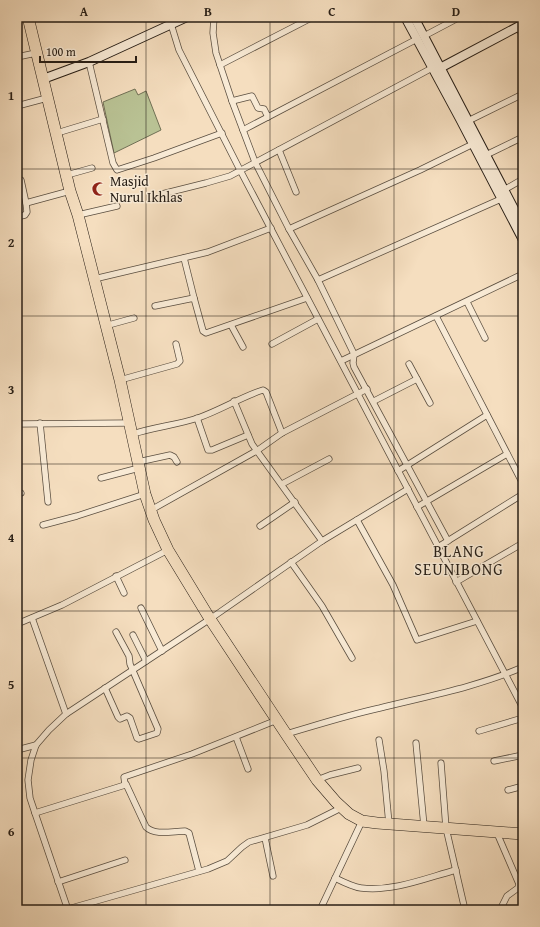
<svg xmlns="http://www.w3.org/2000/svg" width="540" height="927" font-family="'Gentium Book Plus',serif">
<rect width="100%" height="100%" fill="#f5debf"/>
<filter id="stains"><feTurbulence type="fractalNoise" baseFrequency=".005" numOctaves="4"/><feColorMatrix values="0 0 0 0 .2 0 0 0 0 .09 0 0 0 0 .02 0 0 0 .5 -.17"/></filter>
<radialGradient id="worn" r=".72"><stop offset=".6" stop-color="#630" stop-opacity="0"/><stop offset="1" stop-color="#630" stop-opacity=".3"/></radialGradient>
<polygon fill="#b9c294" stroke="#707055" points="135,89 138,95 146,91 161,130 114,153 103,102"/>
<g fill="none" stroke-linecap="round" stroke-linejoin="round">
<defs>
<g id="street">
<polyline points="170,17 171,24 179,50 240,170 523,708"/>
<polyline points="214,17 213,33 216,53 232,101 255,162 289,229 318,280 354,354 353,363 354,367 448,541"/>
<polyline points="518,26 523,37"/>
<polyline points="424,36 460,17"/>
<polyline points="17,57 36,53"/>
<polyline points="89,62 113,163 117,170 154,158 222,133"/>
<polyline points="220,65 313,17"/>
<polyline points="232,101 252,96 258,108 264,109 268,117"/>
<polyline points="17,106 47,98"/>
<polyline points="468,121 523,94"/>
<polyline points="243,130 417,39"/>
<polyline points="57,133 103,119"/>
<polyline points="279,150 296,192"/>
<polyline points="486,155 523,137"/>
<polyline points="67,175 92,168"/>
<polyline points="21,180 26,203"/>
<polyline points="504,190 523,179"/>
<polyline points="162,194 206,183 230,176 432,68"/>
<polyline points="78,215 117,206"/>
<polyline points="17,217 25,215 27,212 26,203 70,191"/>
<polyline points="289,229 420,170 473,144"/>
<polyline points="184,258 194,298"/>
<polyline points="94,279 208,252 271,228"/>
<polyline points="318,280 501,199"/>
<polyline points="467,302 485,338"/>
<polyline points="155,306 194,298 203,331 206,333 307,298"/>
<polyline points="436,316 523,484"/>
<polyline points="231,325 243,347"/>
<polyline points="105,326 134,318"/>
<polyline points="272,344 318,319"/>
<polyline points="341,361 523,274"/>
<polyline points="409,364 430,403"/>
<polyline points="120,380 177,364 180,361 176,344"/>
<polyline points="234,401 252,444 322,541"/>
<polyline points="374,401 417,379"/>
<polyline points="197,418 208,450 212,450 248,435"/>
<polyline points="40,423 48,502"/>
<polyline points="17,424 130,423"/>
<path d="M133 434C154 427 177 425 198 418 221 410 241 397 263 390L266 392 282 433"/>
<polyline points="138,462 170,455 174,457 177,462"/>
<polyline points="398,471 487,415"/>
<polyline points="101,478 139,468"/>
<polyline points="282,484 329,459"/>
<polyline points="17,494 21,493"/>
<polyline points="417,507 507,454"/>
<polyline points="151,510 258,450 282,433 367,389"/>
<polyline points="357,520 393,585 417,640 477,621"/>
<polyline points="43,525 77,516 145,494"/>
<polyline points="260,526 295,502"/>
<polyline points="438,547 523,494"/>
<polyline points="291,562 322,606 352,658"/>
<polyline points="116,576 124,593"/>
<polyline points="456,582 523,543"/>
<polyline points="141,608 162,651"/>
<polyline points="32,618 66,714"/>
<polyline points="17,624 62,605 168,550"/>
<polyline points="133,635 146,661"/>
<polyline points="105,688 118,717 120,719 127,716 130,718 137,738 139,739 157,733 158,729 130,664 129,656 116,632"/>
<polyline points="479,731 523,718"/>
<path d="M286 734C317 725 348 715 380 708 428 696 477 687 523 667"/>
<polyline points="236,737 248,769"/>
<polyline points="379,740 384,771 389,824"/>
<polyline points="416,743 424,826"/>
<polyline points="17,750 36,745"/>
<polyline points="494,761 523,755"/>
<polyline points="441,763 446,828 465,910"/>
<polyline points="317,780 330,775 358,768"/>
<path d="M126 784 146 827C155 836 173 831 185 831L189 833 199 871"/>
<polyline points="508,790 523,786"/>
<polyline points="35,813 125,785 124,777 192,754 277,720"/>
<polyline points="497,833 519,884 518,888 507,896 500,910"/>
<polyline points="265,838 273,876"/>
<path d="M335 878C343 882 353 887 361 888 393 892 426 878 456 870"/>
<polyline points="58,882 125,860"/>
<polyline points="68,909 208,869 227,861 242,847 249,842 307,825 341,808"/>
<polyline points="68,910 35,813 30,798 28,780 31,760 36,745 49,730 66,714 210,619 322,541 408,489"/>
<polyline points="320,910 362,821"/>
</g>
<g id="secondary">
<polyline points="405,17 460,119 523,240"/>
<polyline points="414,17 523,226"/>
<polyline points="440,68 523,24"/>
<polyline points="43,79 89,62 187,17"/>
</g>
<polyline id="highway" points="28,17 70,191 78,215 120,380 145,494 154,520 168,550 210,619 286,734 317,780 336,802 349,814 362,821 377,823 523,834"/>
</defs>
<use href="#street" stroke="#5a4e40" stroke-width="7"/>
<use href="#secondary" stroke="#271e16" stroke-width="10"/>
<use href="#highway" stroke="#271e16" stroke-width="12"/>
<use href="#street" stroke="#f8ead5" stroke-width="5.5"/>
<use href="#secondary" stroke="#f8ead5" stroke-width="8"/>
<use href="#highway" stroke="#f5debf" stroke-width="11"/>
</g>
<path fill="none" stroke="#271e16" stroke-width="1" stroke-opacity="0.55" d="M146 17V910M270 17V910M394 17V910M17 169H523M17 316H523M17 464H523M17 611H523M17 758H523"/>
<defs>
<symbol id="mosque-bare" viewBox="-9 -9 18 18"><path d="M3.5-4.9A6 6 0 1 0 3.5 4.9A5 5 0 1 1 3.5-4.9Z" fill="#8f2418" stroke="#f8ead5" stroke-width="2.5" paint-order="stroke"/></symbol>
</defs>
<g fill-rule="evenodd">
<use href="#mosque-bare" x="89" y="179" width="20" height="20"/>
</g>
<g text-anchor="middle" stroke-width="3" stroke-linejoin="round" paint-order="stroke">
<g font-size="14" fill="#271e16" stroke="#f8ead5" text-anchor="start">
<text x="110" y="186">Masjid<tspan x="110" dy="16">Nurul Ikhlas</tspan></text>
</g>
<g font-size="16" letter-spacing="1" fill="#271e16" stroke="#f8ead5">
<text x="459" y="557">BLANG<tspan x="459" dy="18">SEUNIBONG</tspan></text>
</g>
</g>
<rect width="540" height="927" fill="none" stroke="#f5debf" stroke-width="44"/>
<path d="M40 56v6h96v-6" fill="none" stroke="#271e16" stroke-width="2"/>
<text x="46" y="56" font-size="12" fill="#271e16" stroke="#f8ead5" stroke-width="3" paint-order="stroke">100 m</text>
<rect x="22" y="22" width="496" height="883" fill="none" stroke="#271e16" stroke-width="1.5"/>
<g font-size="13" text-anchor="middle" font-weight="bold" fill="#271e16">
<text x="84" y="16">A</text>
<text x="208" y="16">B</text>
<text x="332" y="16">C</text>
<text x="456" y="16">D</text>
<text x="11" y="100">1</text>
<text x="11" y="247">2</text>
<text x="11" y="394">3</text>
<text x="11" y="542">4</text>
<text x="11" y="689">5</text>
<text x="11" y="836">6</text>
</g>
<rect width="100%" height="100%" filter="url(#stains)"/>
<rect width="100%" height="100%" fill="url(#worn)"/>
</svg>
